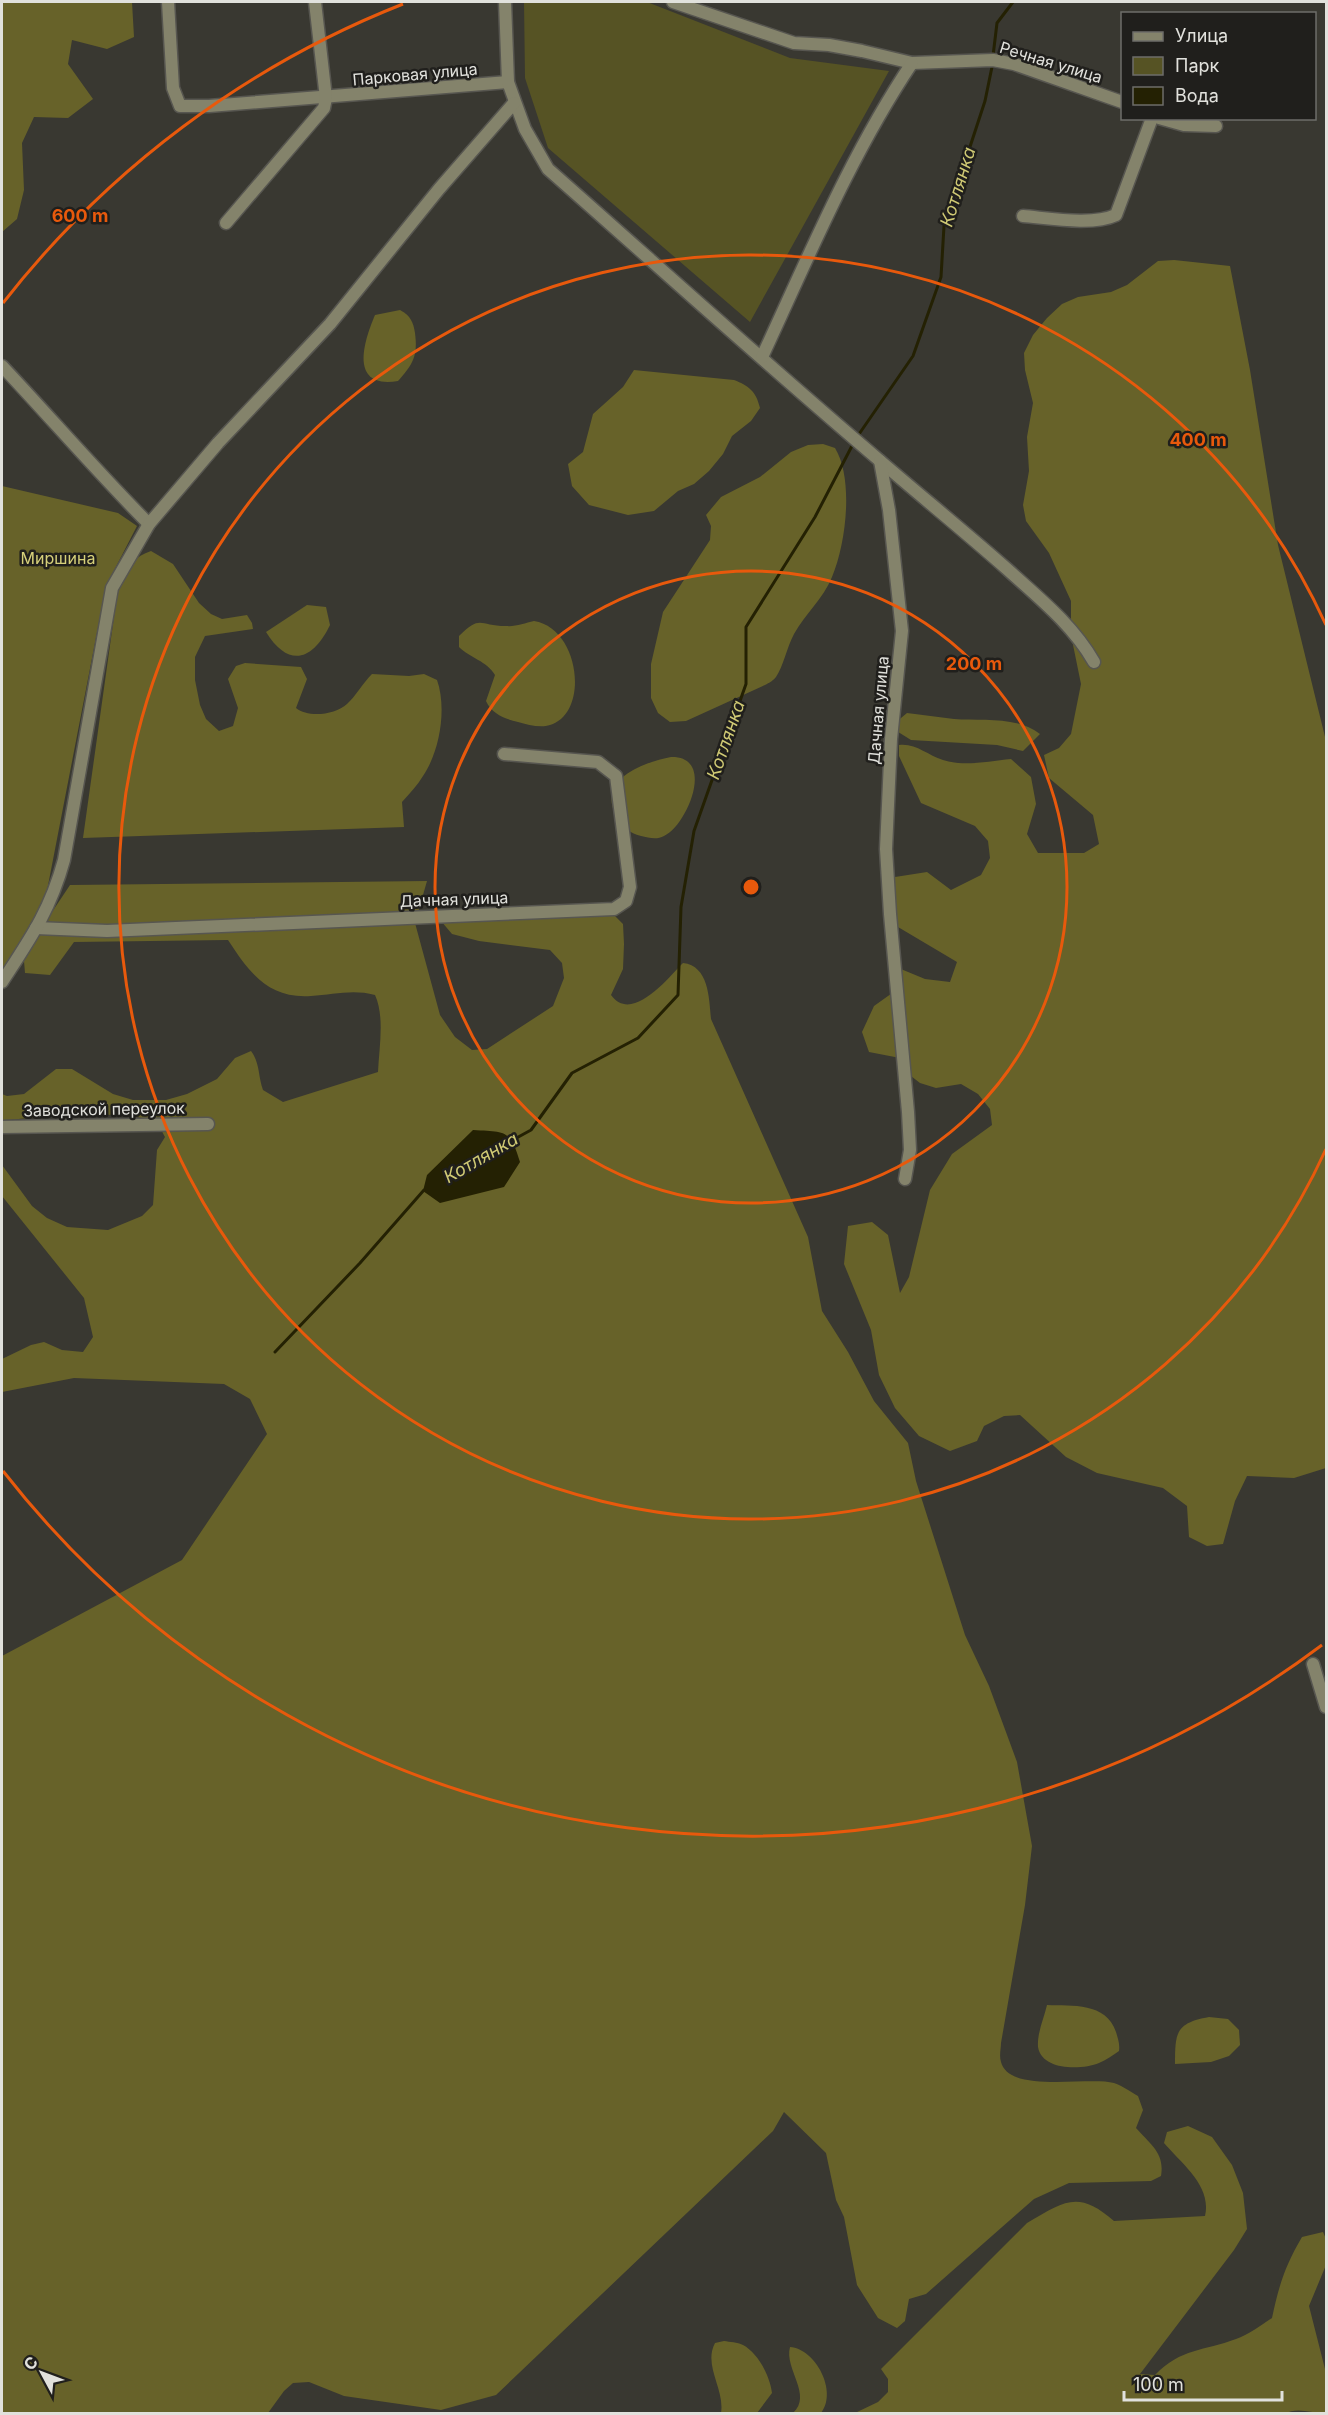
<svg xmlns="http://www.w3.org/2000/svg" width="1328" height="2415" font-family="Inter,sans-serif">
<rect width="100%" height="100%" fill="#393831"/>
<polygon fill="#565324" points="524,2 647,2 790,58 889,71 750,322 548,148 525,78"/>
<g fill="#676229">
<polygon points="2,2 132,2 134,37 107,49 72,40 68,64 93,99 68,118 34,117 22,143 24,190 17,219 2,232"/>
<path d="M1174 260 1230 266 1250 370 1278 545 1326 741V1468L1294 1478 1247 1476 1235 1501 1223 1544 1207 1546 1189 1537 1187 1506 1163 1488 1097 1473 1066 1457 1020 1415 1004 1416 984 1426 977 1441 950 1451 919 1436 895 1408 879 1375 871 1330 844 1264 848 1226 872 1222 888 1235 900 1293 909 1277 930 1190 952 1154 992 1125 990 1109 978 1094 961 1084 936 1088 920 1083 907 1073 900 1058 869 1052 862 1032 874 1006 895 991 896 967 925 979 950 982 957 962 898 927 885 895V884L895 877 927 872 951 890 981 875 990 858 988 841 975 826 921 803 899 756V745C916 743 927 755 943 760 964 767 989 761 1011 759L1031 777 1036 804 1027 834 1038 853H1084L1099 844 1093 815 1049 778 1044 755 1059 748 1071 734 1081 684 1071 635V601L1049 553 1026 521 1023 505 1029 471 1027 437 1033 403 1025 370 1024 353 1033 335 1047 318 1062 304 1078 297 1111 292 1127 285 1158 261Z"/>
<path d="M400 310C411 316 413 322 415 333 418 356 413 364 398 381 348 389 364 341 375 315Z"/>
<path d="M634 370 734 380C749 386 756 391 760 408L751 421 732 436 723 454 709 471 694 484 678 491 654 511 628 515 589 505 572 486 568 464 583 452 593 414 623 387Z"/>
<path d="M823 444 835 448C854 479 846 544 832 577 823 599 805 614 794 634 787 647 783 667 776 677 774 680 769 683 765 685L686 721 670 722 658 713 651 698V664L663 612 710 540 711 526 706 515 721 497 760 477 791 452 808 445Z"/>
<polygon points="2,486 118,513 137,526 106,586 45,901 2,972"/>
<path d="M151 551 173 564 199 603 211 614 222 619 247 615 252 623 253 629 205 636 195 657V680L200 705 206 719 219 731 233 726 238 708 228 679 236 666 245 663 301 667 307 679 296 708C308 718 335 715 347 704 355 697 363 683 372 674L409 676 424 674 437 680C447 708 440 751 423 776 417 786 409 794 402 802L404 827 83 838 119 581C128 567 135 556 151 551Z"/>
<path d="M307 605 326 607 330 625C313 660 289 669 266 632Z"/>
<path d="M534 621C580 628 590 713 550 725 541 728 528 725 518 722 505 719 492 714 486 701L495 675C487 661 470 658 459 647V636C481 614 479 626 506 626 515 627 525 623 534 621Z"/>
<path d="M907 713C923 715 938 717 954 719 981 721 1017 716 1040 734L1023 751 997 745 911 740 895 730V723Z"/>
<path d="M671 757C717 756 686 827 664 836 657 840 649 838 641 836 629 833 624 828 617 817 595 780 644 762 671 757Z"/>
<path d="M427 881 415 923 440 1015 455 1037 472 1050 487 1049 553 1006 564 978 562 963 550 950 479 941 452 934 441 921 614 915 623 924 624 944 623 969 611 995C632 1024 668 978 683 963 709 966 709 998 711 1019L808 1237 822 1311 848 1352 874 1401 908 1443 916 1481 965 1635 989 1686 1017 1762 1032 1846 1025 1905 1001 2043C1001 2048 999 2056 1001 2062 1009 2094 1089 2076 1114 2083 1123 2086 1131 2092 1138 2096L1143 2110 1136 2128C1150 2144 1165 2153 1161 2176L1151 2181 1069 2183 1034 2199 926 2294 909 2299 905 2321 897 2328 878 2318 857 2285 844 2217 836 2200 826 2153 784 2112 773 2131 496 2395 441 2410 344 2396 309 2382 293 2383 284 2391 268 2413H2V1656L182 1560 267 1434 250 1399 224 1384 74 1378 2 1392V1359L31 1345 44 1342 62 1350 83 1352 93 1337 84 1298 2 1196V1165L32 1206 47 1218 67 1227 108 1230 142 1216 153 1205 157 1150 165 1137C162 1132 160 1125 154 1122 127 1108 36 1118 2 1120V1094L7 1096 24 1094 56 1069H72L113 1094 133 1100H166L187 1094 217 1079 235 1058 251 1051C260 1063 258 1076 263 1090L283 1102 378 1072C379 1048 385 1017 375 995 352 989 333 995 311 996 268 999 249 972 228 940L74 942 50 975 25 973 24 961 52 912 70 885Z"/>
<path d="M1047 2005C1072 2006 1106 2002 1116 2032 1118 2039 1120 2044 1119 2051 1113 2055 1106 2060 1099 2063 1082 2070 1042 2071 1038 2047 1037 2033 1044 2018 1047 2005Z"/>
<path d="M1209 2017 1228 2019 1239 2030 1240 2045 1229 2056 1211 2062 1175 2064C1175 2032 1176 2023 1209 2017Z"/>
<path d="M1188 2126 1212 2137 1232 2165 1243 2193 1247 2229 1234 2250 1140 2374 1155 2375C1181 2348 1204 2351 1236 2339 1248 2335 1261 2325 1272 2318 1279 2285 1285 2266 1302 2237L1323 2232 1326 2239V2265L1309 2306 1326 2373V2413C1312 2414 1298 2406 1284 2414L855 2413 878 2402 888 2392V2379L881 2369 1027 2223C1065 2201 1078 2190 1114 2221L1205 2216C1212 2186 1182 2164 1164 2143L1167 2132Z"/>
<path d="M724 2341C730 2342 737 2342 743 2345 758 2353 770 2376 772 2393L757 2413H721C725 2389 703 2366 715 2343Z"/>
<path d="M790 2347C816 2349 838 2392 821 2413H793C813 2395 784 2369 790 2347Z"/>
</g>
<path fill="#242103" d="M473 1130C506 1132 510 1129 520 1162L504 1187 440 1203 423 1191 427 1175Z"/>
<g fill="none" stroke-linecap="round" stroke-linejoin="round">
<g stroke="#242103" stroke-width="3">
<polyline points="993,56 997,23 1013,2"/>
<polyline points="857,437 913,356 941,277 944,226 985,101 993,62"/>
<polyline points="511,1141 531,1130 572,1073 638,1038 678,995 681,907 694,831 746,684 746,627 815,517 854,442"/>
<polyline points="275,1352 360,1263 424,1190"/>
</g>
<defs>
<g id="street">
<polyline points="168,2 173,88 180,106 209,106 508,82"/>
<path d="M505 2 508 82 525 129 548 169C658 266 767 365 879 460 922 497 965 532 1007 569 1039 598 1072 624 1094 662"/>
<polyline points="673,2 794,43 829,45 862,51 912,63 993,60 1014,64 1122,102"/>
<polyline points="1159,118 1184,125 1216,126"/>
<path d="M1023 216C1048 218 1093 226 1116 215L1152 118"/>
<polyline points="226,223 324,108 326,98 315,2"/>
<path d="M762 357C808 258 851 154 912 63"/>
<path d="M2 366C51 418 98 473 149 524"/>
<polyline points="880,461 889,510 902,631 891,739 886,849 890,914 908,1112 910,1150 905,1179"/>
<polyline points="36,928 107,931 614,909 626,901 630,887 616,776 598,762 504,754"/>
<path d="M2 982C30 939 50 911 64 860L112 588 149 524 218 443 330 324 439 189 514 103"/>
<polyline points="2,1127 208,1124"/>
<polyline points="1313,1664 1326,1707"/>
</g>
</defs>
<use href="#street" stroke="#575650" stroke-width="15"/>
<use href="#street" stroke="#84836b" stroke-width="12"/>
</g>
<g fill="none" stroke="#e8590c" stroke-width="3">
<circle cx="751" cy="887" r="316"/>
<path d="M1326 1149A632 632 0 1 1 1326 625"/>
<path d="M1322 1645A949 949 0 0 1 3 1471M3 303A949 949 0 0 1 403 4"/>
</g>
<g text-anchor="middle" stroke-width="5" stroke-linejoin="round" paint-order="stroke">
<g font-size="16" fill="#e1e1dc" stroke="#201f1c">
<text transform="translate(1051 62) rotate(17)" y="6">Речная улица</text>
<text transform="translate(415 74) rotate(-5)" y="6">Парковая улица</text>
<text transform="translate(878 710) rotate(-85)" y="6">Дачная улица</text>
<text transform="translate(454 899) rotate(-2)" y="6">Дачная улица</text>
<text transform="translate(104 1109) rotate(-1)" y="6">Заводской переулок</text>
</g>
<g font-size="16" fill="#d6d07a" stroke="#201f1c">
<text x="58" y="564">Миршина</text>
</g>
<g font-size="18" font-style="italic" fill="#d0ca74" stroke="#201f1c">
<text transform="translate(958 187) rotate(-73)" y="6">Котлянка</text>
<text transform="translate(726 740) rotate(-71)" y="6">Котлянка</text>
<text transform="translate(481 1158) rotate(-30)" y="6">Котлянка</text>
</g>
</g>
<circle cx="751" cy="887" r="9" fill="#e8590c" stroke="#201f1c" stroke-width="3"/>
<g font-size="18" text-anchor="middle" font-weight="bold" fill="#e8590c" stroke="#201f1c" stroke-width="5" stroke-linejoin="round" paint-order="stroke">
<text x="80" y="222">600 m</text>
<text x="1198" y="446">400 m</text>
<text x="974" y="670">200 m</text>
</g>
<rect width="1328" height="2415" fill="none" stroke="#e1e1dc" stroke-width="6"/>
<rect x="1121" y="12" width="195" height="108" fill="#201f1c" stroke="#6d6d69" stroke-width="1.5"/>
<rect x="1133" y="32" width="30" height="9" fill="#84836b" stroke="#6d6d69" stroke-width="1.5"/>
<text x="1175" y="42" font-size="18" fill="#e1e1dc">Улица</text>
<rect x="1133" y="57" width="30" height="18" fill="#565324" stroke="#6d6d69" stroke-width="1.5"/>
<text x="1175" y="72" font-size="18" fill="#e1e1dc">Парк</text>
<rect x="1133" y="87" width="30" height="18" fill="#242103" stroke="#6d6d69" stroke-width="1.5"/>
<text x="1175" y="102" font-size="18" fill="#e1e1dc">Вода</text>
<g transform="translate(42 2373) rotate(311)" stroke="#201f1c" stroke-width="4.5" paint-order="stroke">
<path d="M0-4.5L10 22L0 15L-10 22Z" fill="#e1e1dc"/>
<text y="-9" font-size="16" font-weight="bold" text-anchor="middle" fill="#e1e1dc">С</text>
</g>
<path d="M1124 2391v9h158v-9" fill="none" stroke="#e1e1dc" stroke-width="3"/>
<text x="1133" y="2391" font-size="18" fill="#e1e1dc" stroke="#201f1c" stroke-width="4.5" paint-order="stroke">100 m</text>
</svg>
